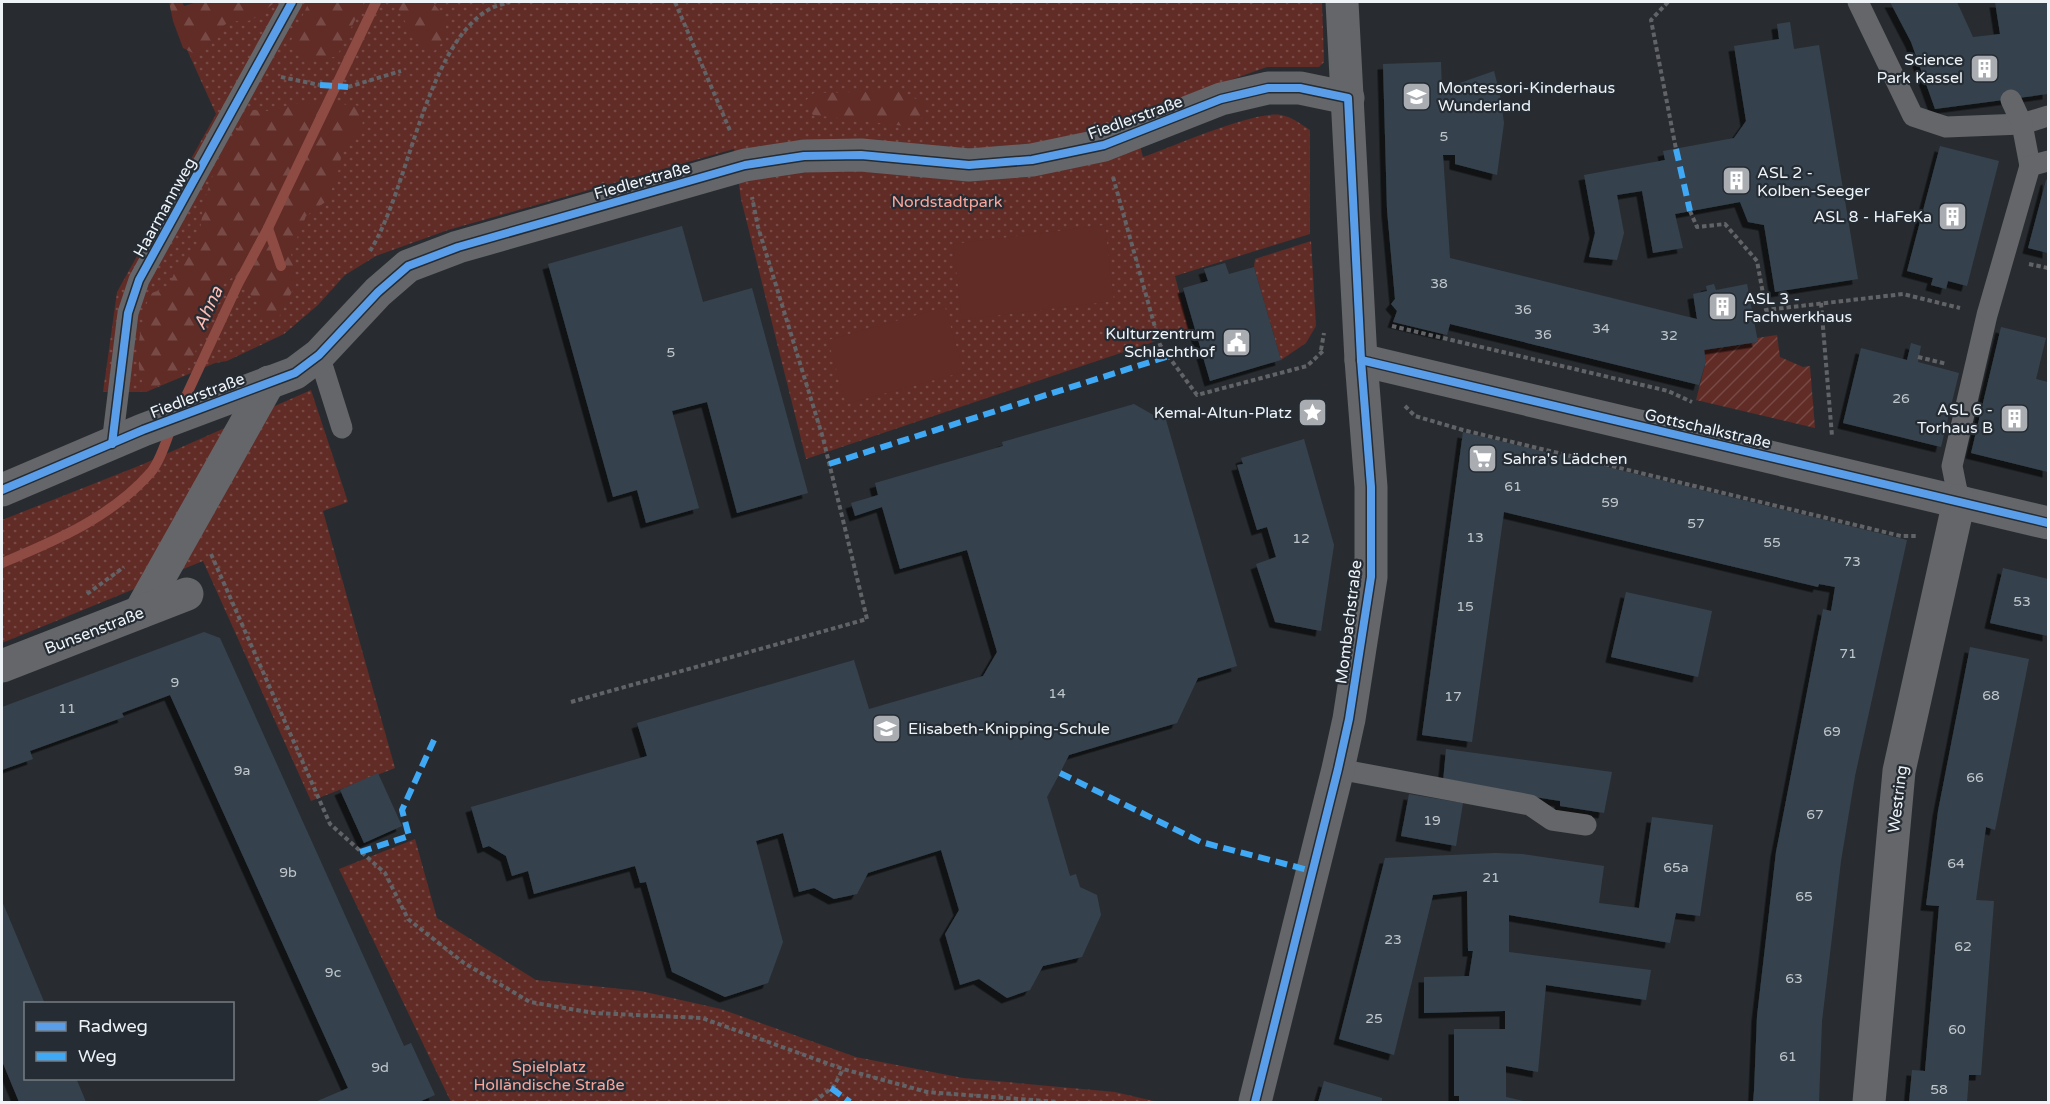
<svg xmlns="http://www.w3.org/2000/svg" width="2050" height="1104" font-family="'Varela Round',sans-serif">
<defs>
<pattern id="grass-dots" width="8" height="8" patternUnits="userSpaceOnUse" patternTransform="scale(1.5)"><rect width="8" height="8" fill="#612b26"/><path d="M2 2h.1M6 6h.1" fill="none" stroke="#784a46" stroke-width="1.8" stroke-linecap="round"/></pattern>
<pattern id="forest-firs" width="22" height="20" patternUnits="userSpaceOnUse" patternTransform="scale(1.5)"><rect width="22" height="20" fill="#612b26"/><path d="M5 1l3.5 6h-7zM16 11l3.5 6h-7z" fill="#784a46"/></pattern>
<pattern id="garden-furrows" width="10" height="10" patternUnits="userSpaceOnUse" patternTransform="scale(1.5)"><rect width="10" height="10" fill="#612b26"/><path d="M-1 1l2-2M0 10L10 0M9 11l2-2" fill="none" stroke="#784a46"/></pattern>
<filter id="shadow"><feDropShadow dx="-5.5" dy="5.5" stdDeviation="0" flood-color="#0009"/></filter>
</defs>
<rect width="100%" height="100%" fill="#282c30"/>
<g fill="url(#grass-dots)">
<path d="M261 2H1322L1324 62 1319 67H1267L1132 115 1143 157C1172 147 1254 110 1281 115 1292 117 1301 124 1310 130V234L1175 276 1189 330 806 459 741 199 734 149 448 230 376 256 345 275 318 305 284 334 227 361 215 363 146 392H103L117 292 216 114 184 43Z"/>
<polygon points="1311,241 1316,326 1306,343 1281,360 1254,267 1255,259"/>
<polygon points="311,390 348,502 323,511 395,768 311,801 203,561 2,643 2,520 141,465"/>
<polygon points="415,839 437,918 536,980 641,991 721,1009 856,1057 963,1078 1115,1092 1158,1102 451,1102 339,869"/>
</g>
<g fill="url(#forest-firs)">
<path d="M169 2H182L184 6 197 2H276C260 12 253 27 232 20L220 28 203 52 193 53 183 48 173 21Z"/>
<path d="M309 2H364L337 56C312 62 308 64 289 45Z"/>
<path d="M395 2H432C443 14 448 22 446 39L434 51 416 43Z"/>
<polygon points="898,91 923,102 926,116 904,126 813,115 804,102 814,93"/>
<path d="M329 103 361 106 363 128 343 147 338 172 328 200 306 216 291 253 296 284 279 317 263 319 257 302 234 276 199 304 208 322 187 371 146 392C131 357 141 330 149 294L168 287 178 265 198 245 204 201 218 160 250 110 267 111 294 104Z"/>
</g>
<polygon fill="url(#garden-furrows)" points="1777,335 1780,357 1803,367 1810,366 1815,428 1696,400 1706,361 1704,350 1757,342 1757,338"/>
<g fill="#612b26">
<polygon points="1105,225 1114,301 962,320 953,244"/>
<polygon points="945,307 964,372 846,404 828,340"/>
</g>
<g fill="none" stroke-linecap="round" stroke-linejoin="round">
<g stroke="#8d4b44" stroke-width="10">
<polyline points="268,228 281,266"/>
<polyline points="180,409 238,284 268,228 376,2"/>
<path d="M2 563C55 541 112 517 151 472 161 460 166 440 172 426"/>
</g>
</g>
<g fill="#35424d" filter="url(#shadow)">
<polygon points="1890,2 1957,2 1973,37 2000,34 1995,2 2048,2 2048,94 1935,109 1911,42"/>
<polygon points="1790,22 1794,49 1819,45 1858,279 1775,292 1764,225 1748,222 1740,202 1675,214 1683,248 1653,253 1642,191 1617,195 1624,233 1617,260 1589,257 1595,233 1584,175 1665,160 1663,151 1734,138 1746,121 1734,46 1779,39 1777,24"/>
<polygon points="1441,62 1442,93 1453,92 1454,85 1494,71 1500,95 1504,123 1497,175 1455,164 1455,155 1443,155 1450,258 1697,319 1693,294 1707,291 1706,286 1714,284 1716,290 1747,284 1758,342 1704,350 1706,361 1699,385 1450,324 1447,335 1393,322 1397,311 1391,304 1395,299 1387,210 1383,64"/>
<polygon points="1940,146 1999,161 1967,286 1948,281 1946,289 1931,285 1933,278 1907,271"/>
<polygon points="2048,179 2048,253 2028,248 2046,180"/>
<polygon points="682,226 703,302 752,288 808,493 737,513 707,402 672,411 699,508 646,523 637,490 613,497 548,264"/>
<polygon points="1225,263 1229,274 1254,267 1281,360 1210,381 1183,288 1208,281 1204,269"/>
<polygon points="2001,327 2046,338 2036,379 2048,382 2048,472 1971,453"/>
<polygon points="1911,343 1921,346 1918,362 1959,373 1941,447 1843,423 1861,348 1907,360"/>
<polygon points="1134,404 1155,416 1164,413 1237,666 1198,678 1177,723 1069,755 1060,773 1047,797 1070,876 1076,874 1080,887 1097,895 1101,915 1082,957 1043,966 1030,990 1007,998 979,979 960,985 945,934 959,910 941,850 868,873 857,894 834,899 814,888 799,892 783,833 756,841 783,942 768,983 725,997 672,972 646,882 640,883 635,866 534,894 528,871 512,876 506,856 489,846 483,848 471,807 647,756 637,723 854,660 869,709 983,676 997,652 967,550 900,569 882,507 855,516 851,503 878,495 875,483 1003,446 1002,442"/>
<polygon points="1463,432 1907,540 1855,776 1841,861 1822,1021 1819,1102 1753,1102 1754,1091 1757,1016 1776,852 1823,609 1831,611 1835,587 1819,584 1818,587 1504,512 1472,742 1422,735"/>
<polygon points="1304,439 1334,545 1321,631 1275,622 1256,564 1276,557 1267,527 1257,530 1237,465 1243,464 1241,458"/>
<polygon points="2003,568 2048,579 2048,636 1990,623"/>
<polygon points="1626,592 1712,611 1698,677 1611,657"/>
<polygon points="204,632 220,638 404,1046 411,1043 435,1095 419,1102 315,1102 348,1088 170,695 122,713 124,717 30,751 33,759 2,770 2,707"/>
<polygon points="1970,647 2029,659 1995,830 1986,827 1976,900 1994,901 1981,1075 1969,1075 1967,1102 1909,1102 1912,1070 1925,1071 1939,906 1926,905 1938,811"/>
<polygon points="1446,749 1612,772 1604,813 1560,806 1560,801 1443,782"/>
<polygon points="378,773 402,826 364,843 340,790"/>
<polygon points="1409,794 1463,803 1456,846 1401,836"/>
<polygon points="1652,817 1713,825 1700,916 1676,913 1670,943 1509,915 1509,952 1651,970 1646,1000 1546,985 1538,1072 1506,1066 1506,1097 1528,1102 1459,1102 1459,1096 1454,1096 1454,1029 1505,1029 1505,1011 1424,1013 1424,977 1469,976 1473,951 1468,951 1467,891 1433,895 1394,1055 1339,1039 1385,858 1495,853 1522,854 1604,866 1599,903 1639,908"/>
<polygon points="2,901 45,1004 26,1004 26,1078 76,1078 86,1102 19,1102 2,1061"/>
<polygon points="1324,1081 1382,1098 1382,1102 1318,1102"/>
</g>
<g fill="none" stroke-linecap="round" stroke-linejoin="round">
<g stroke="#616367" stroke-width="4" stroke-dasharray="4.5 3" stroke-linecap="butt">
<polyline points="675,2 731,133"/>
<polyline points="1668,2 1651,20 1676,149"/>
<polyline points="281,77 320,85"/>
<polyline points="348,87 401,71"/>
<polyline points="1113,177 1160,345 1197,395 1307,366 1323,351"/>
<polyline points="1690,211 1697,227 1725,224 1757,261 1766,310 1903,294 1960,308"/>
<path d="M370 251C409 189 425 48 488 10 494 6 503 4 510 2"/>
<polyline points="2029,264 2048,268"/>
<polyline points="1821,303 1832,436"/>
<polyline points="1392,326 1668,391 1692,402"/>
<polyline points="1321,350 1324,333"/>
<polyline points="1918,357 1947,364"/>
<polyline points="1405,406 1415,416 1463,430 1901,536 1916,536"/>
<polyline points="211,554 330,824 385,873 408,919 464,963 530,1002 594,1013 702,1018 843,1069 927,1092 1058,1102"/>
<polyline points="87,594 124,567"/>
<polyline points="571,702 867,619 823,438 758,227 752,197"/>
<polyline points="814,1102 834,1086 843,1069"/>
</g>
<g stroke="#646669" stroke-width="21">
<polyline points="1858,2 1913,116 1946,127 2022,124 2048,116"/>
<polyline points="2011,100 2022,124 2030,166"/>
<polyline points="319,355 342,428"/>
<polyline points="112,444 128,313 139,280 292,2"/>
<polyline points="1959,501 1952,466 1987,315 2030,166 2048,161"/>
<polyline points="1338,769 1530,805 1552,820 1586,825"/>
</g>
<g stroke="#646669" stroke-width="33">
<polyline points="1361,360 2048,523"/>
<polyline points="2,490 143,430 295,373 319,355 378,292 408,266 458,247 745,165 804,156 861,155 969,165 1032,160 1104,145 1221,99 1268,88 1300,88 1348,98"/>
<polyline points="140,612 269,382"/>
<polyline points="2,666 187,594"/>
<polyline points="1255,1102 1338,769 1349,719 1371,577 1371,487 1361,360 1342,2"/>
<polyline points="1869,1102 1899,771 1959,501"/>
</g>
<g stroke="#3fa9f5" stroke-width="6" stroke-dasharray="12 6" stroke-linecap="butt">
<polyline points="320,85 348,87"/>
<polyline points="1676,149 1690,211"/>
<polyline points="829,464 1169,356"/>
<polyline points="1060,773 1201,842 1312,871"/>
<polyline points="360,852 409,836 402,810 434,740"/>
<polyline points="831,1088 850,1102"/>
</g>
<defs>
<g id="cycleway">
<polyline points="1361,360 2048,523"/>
<polyline points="112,444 128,313 139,280 292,2"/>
<polyline points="2,490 143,430 295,373 319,355 378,292 408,266 458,247 745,165 804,156 861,155 969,165 1032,160 1104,145 1221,99 1268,88 1300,88 1348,98 1361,360 1371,487 1371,577 1349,719 1338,769 1255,1102"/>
</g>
</defs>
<use href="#cycleway" stroke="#252c34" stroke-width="11"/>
<use href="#cycleway" stroke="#5a9eea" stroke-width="8"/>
</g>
<defs>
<symbol id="building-square" viewBox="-11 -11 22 22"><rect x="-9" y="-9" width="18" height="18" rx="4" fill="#a9adb1" stroke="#252c34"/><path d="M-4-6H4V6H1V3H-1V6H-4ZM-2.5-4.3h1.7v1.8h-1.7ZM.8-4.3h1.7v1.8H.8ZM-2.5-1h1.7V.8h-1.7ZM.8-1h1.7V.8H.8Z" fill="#fff"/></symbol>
<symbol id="school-square" viewBox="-11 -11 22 22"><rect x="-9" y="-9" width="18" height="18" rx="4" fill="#a9adb1" stroke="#252c34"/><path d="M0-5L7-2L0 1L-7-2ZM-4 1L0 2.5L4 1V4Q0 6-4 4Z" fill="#fff"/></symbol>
<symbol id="civic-square" viewBox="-11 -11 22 22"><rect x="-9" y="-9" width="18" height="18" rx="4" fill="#a9adb1" stroke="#252c34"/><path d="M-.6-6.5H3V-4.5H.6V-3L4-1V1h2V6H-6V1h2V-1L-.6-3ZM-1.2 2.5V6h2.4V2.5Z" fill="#fff"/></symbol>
<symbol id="sight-square" viewBox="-11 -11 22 22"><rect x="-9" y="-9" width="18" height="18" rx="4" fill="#a9adb1" stroke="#252c34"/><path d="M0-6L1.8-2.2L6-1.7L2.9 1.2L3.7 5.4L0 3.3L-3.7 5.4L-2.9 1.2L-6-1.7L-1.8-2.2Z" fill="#fff"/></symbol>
<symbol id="supermarket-square" viewBox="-11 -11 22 22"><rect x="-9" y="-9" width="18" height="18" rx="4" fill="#a9adb1" stroke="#252c34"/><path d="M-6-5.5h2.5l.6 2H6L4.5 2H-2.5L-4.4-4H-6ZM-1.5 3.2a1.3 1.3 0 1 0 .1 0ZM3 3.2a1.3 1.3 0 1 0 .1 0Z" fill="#fff"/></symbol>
</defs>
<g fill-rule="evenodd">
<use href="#building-square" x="1968" y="52" width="33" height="33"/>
<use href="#school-square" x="1400" y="80" width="33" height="33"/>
<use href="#building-square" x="1720" y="164" width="33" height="33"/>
<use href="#building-square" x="1936" y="200" width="33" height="33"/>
<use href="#building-square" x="1706" y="290" width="33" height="33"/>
<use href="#civic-square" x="1220" y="326" width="33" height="33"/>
<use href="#sight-square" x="1296" y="396" width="33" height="33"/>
<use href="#building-square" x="1998" y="402" width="33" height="33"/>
<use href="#supermarket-square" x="1466" y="442" width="33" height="33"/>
<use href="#school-square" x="870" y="712" width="33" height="33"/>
</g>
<g text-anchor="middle" stroke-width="4.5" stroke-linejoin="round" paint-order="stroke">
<g font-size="14" fill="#c0c7cc">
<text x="1444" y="141">5</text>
<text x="1439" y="288">38</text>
<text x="1523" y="314">36</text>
<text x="1601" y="333">34</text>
<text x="1543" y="339">36</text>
<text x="1669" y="340">32</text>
<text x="671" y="357">5</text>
<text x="1901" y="403">26</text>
<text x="1513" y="491">61</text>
<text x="1610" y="507">59</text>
<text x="1696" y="528">57</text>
<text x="1475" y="542">13</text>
<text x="1301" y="543">12</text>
<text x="1772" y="547">55</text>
<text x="1852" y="566">73</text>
<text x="2022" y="606">53</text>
<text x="1465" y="611">15</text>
<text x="1848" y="658">71</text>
<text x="175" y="687">9</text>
<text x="1057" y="698">14</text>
<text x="1991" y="700">68</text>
<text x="1453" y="701">17</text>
<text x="67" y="713">11</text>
<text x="1832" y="736">69</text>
<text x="242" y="775">9a</text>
<text x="1975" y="782">66</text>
<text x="1815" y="819">67</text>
<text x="1432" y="825">19</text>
<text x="1956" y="868">64</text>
<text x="1676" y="872">65a</text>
<text x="288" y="877">9b</text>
<text x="1491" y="882">21</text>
<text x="1804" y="901">65</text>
<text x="1393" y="944">23</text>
<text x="1963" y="951">62</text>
<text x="333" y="977">9c</text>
<text x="1794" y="983">63</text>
<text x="1374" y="1023">25</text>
<text x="1957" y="1034">60</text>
<text x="1788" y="1061">61</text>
<text x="380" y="1072">9d</text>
<text x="1939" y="1094">58</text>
</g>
<g font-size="16" fill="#eef3f7" stroke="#252c34" text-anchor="end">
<text x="1963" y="65">Science<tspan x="1963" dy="18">Park Kassel</tspan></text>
<text x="1438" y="93" text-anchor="start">Montessori-Kinderhaus<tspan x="1438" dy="18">Wunderland</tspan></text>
<text x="1757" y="178" text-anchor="start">ASL 2 -<tspan x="1757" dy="18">Kolben-Seeger</tspan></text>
<text x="1932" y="222">ASL 8 - HaFeKa</text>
<text x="1744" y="304" text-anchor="start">ASL 3 -<tspan x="1744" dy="18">Fachwerkhaus</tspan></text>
<text x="1215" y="339">Kulturzentrum<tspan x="1215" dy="18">Schlachthof</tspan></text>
<text x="1993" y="415">ASL 6 -<tspan x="1993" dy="18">Torhaus B</tspan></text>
<text x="1292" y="418">Kemal-Altun-Platz</text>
<text x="1503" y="464" text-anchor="start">Sahra's Lädchen</text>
<text x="908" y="734" text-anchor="start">Elisabeth-Knipping-Schule</text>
</g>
<g font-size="16" fill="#eef3f7" stroke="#252c34">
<text transform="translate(1135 117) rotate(-20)" y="6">Fiedlerstraße</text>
<text transform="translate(642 180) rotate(-16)" y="6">Fiedlerstraße</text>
<text transform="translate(164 207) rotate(-61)" y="6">Haarmannweg</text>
<text transform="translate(197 395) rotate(-21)" y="6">Fiedlerstraße</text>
<text transform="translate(1708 428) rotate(13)" y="6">Gottschalkstraße</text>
<text transform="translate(1348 622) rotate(-83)" y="6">Mombachstraße</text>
<text transform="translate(94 630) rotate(-21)" y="6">Bunsenstraße</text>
<text transform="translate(1897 799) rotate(-83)" y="6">Westring</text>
</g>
<g font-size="16" fill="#faa59a" stroke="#252c34">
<text x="947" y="207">Nordstadtpark</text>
<text x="549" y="1072">Spielplatz<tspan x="549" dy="18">Holländische Straße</tspan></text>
</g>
<g font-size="18" font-style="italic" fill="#febdb4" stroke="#252c34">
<text transform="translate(208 308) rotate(-65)" y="6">Ahna</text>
</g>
</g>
<rect width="2050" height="1104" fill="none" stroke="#eef3f7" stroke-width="6"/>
<rect x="24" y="1002" width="210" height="78" fill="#252c34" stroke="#757c82" stroke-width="1.5"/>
<rect x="36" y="1022" width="30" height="9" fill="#5a9eea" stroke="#757c82" stroke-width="1.5"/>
<text x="78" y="1032" font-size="18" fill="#eef3f7">Radweg</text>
<rect x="36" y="1052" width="30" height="9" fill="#3fa9f5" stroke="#757c82" stroke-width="1.5"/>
<text x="78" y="1062" font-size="18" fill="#eef3f7">Weg</text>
</svg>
